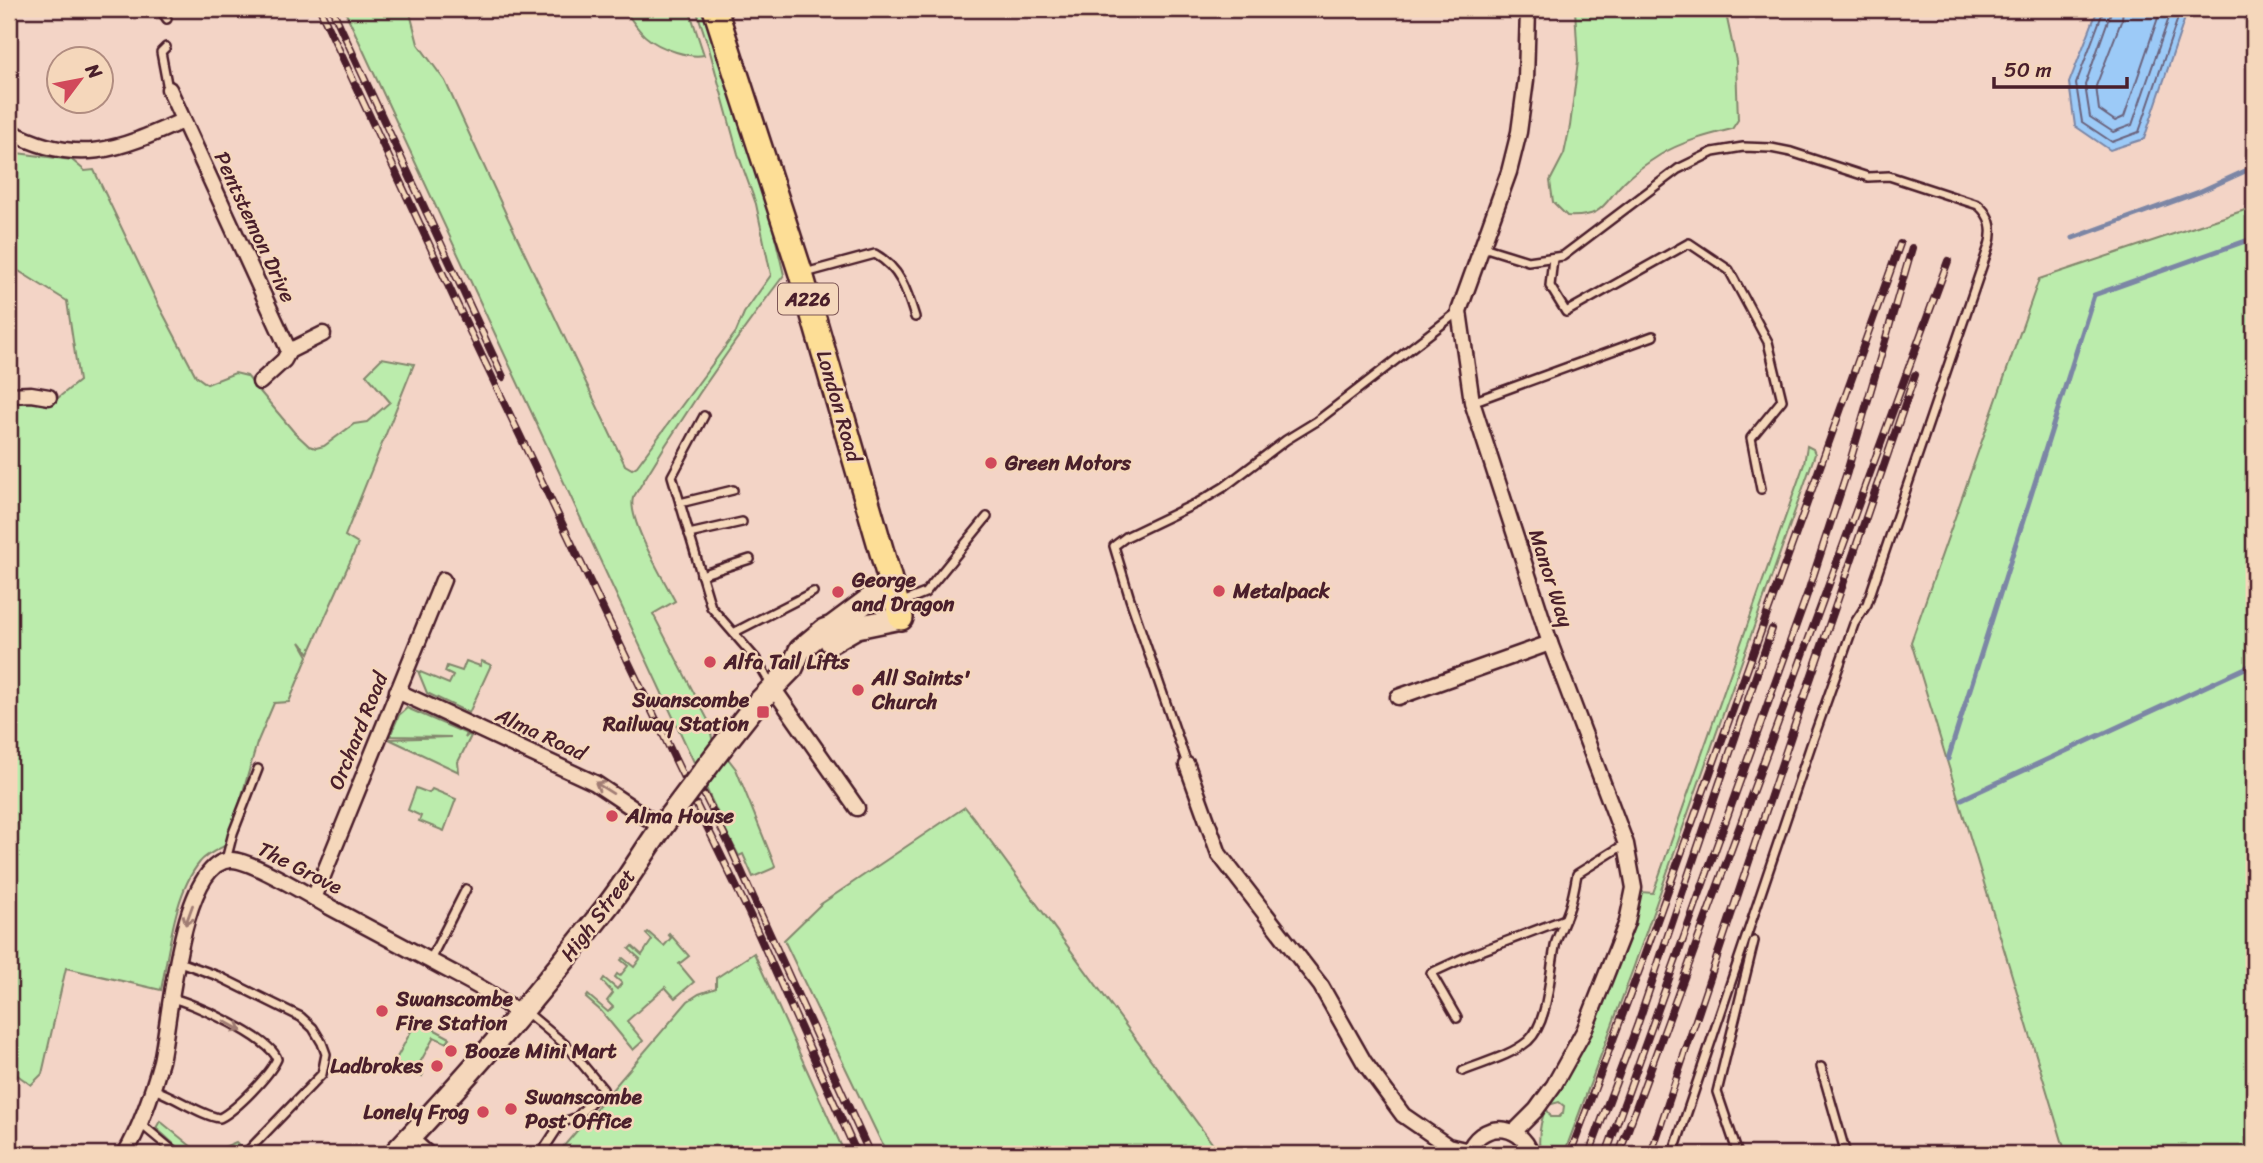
<svg xmlns="http://www.w3.org/2000/svg" width="2263" height="1163" font-family="Sriracha,sans-serif">
<rect width="100%" height="100%" fill="#f3d4c6"/>
<filter id="ink" filterUnits="userSpaceOnUse"><feTurbulence type="fractalNoise" baseFrequency=".0143" numOctaves="2"/><feDisplacementMap in="SourceGraphic" scale="14" xChannelSelector="R" yChannelSelector="G"/><feConvolveMatrix kernelMatrix="1 2 1 2 8 2 1 2 1" color-interpolation-filters="sRGB"/></filter>
<g filter="url(#ink)">
<g fill="#bbecac" stroke="#82866c" stroke-width="2">
<path d="M344 9H409L418 44 445 81 506 214 625 465 632 469 637 466 736 332 744 313 771 275 756 204 738 154 709 48 696 9H708L768 207 784 275C730 346 679 421 633 498 627 519 664 580 675 601L653 614 708 720 712 738 736 769 775 866 774 868 753 877 743 854 739 856 726 831Z"/>
<path d="M624 9H689L704 55C695 57 686 55 676 52 647 43 640 33 624 9Z"/>
<path d="M1575 9H1725L1736 61 1738 120 1732 129C1708 135 1681 142 1660 155 1649 162 1637 170 1628 178 1603 200 1608 218 1567 216L1553 202 1550 181 1564 154 1570 126 1578 61Z"/>
<path d="M9 152 72 160 85 171 94 170 157 302 196 376 207 384 235 373 247 376 294 432 309 446 316 448 324 446 354 424 367 422 390 402 366 374 382 358 414 364 345 536 358 544 309 653 300 642 308 656 289 702 274 703 257 743 228 844C219 849 206 854 200 862 174 893 169 952 161 990L66 968 42 1074 31 1085 9 1069V402L47 400 53 402 79 381 67 301 9 265Z"/>
<polygon points="2254,207 2254,1154 2066,1154 1911,642 2039,279"/>
<path d="M1807 446 1813 449 1815 454 1633 969 1564 1154H1540C1538 1138 1539 1124 1546 1108L1551 1117H1559L1563 1113 1564 1106 1559 1102 1548 1105C1592 1041 1613 982 1637 910L1641 892 1653 893 1804 464Z"/>
<polygon points="466,661 480,666 482,661 491,665 469,713 427,693 418,671 449,684 453,676 445,672 447,666 462,671"/>
<polygon points="407,708 467,734 465,738 468,735 471,736 458,762 459,772 389,739 451,737 390,736 399,715"/>
<polygon points="416,788 429,793 432,789 456,799 444,831 419,821 421,816 408,810"/>
<polygon points="965,807 973,817 1220,1154 887,1154 784,940 821,904"/>
<polygon points="648,932 664,946 671,938 668,934 669,933 689,956 679,964 694,982 675,998 665,987 627,1021 643,1041 633,1050 601,1011 586,998 588,995 608,1012 613,1007 607,1001 613,993 602,981 604,978 617,989 622,983 615,977 617,974 620,976 628,966 621,960 623,958 634,967 640,959 629,949 632,946 642,955 652,940 646,934"/>
<polygon points="754,953 845,1154 557,1154 688,1001 699,994 716,988 716,978"/>
<polygon points="417,1020 450,1038 447,1043 434,1037 417,1068 423,1074 422,1076 415,1071 409,1073 395,1061"/>
<polygon points="160,1121 198,1152 202,1154 185,1154 156,1128"/>
<polygon points="236,1142 243,1149 238,1154 211,1153 200,1148 220,1149"/>
</g>
<polygon fill="#9ccaf7" stroke="#7b86a5" stroke-width="2" points="2098,9 2188,9 2144,139 2110,150 2075,126 2069,83"/>
<g fill="none" stroke-linecap="round" stroke-linejoin="round">
<g stroke="#6b637d" stroke-width="2">
<polyline points="2104,9 2076,84 2082,122 2112,142 2139,132 2181,9"/>
<polyline points="2112,9 2085,85 2090,117 2113,132 2132,125 2172,9"/>
<polyline points="2123,9 2122,19 2096,86 2099,110 2115,121 2124,117 2161,9"/>
</g>
<g stroke="#7b86a5" stroke-width="5">
<polyline points="2073,238 2199,192 2254,167"/>
<polyline points="1948,759 2094,295 2254,238"/>
<polyline points="1962,799 2254,664"/>
<polyline points="2162,1154 2254,1152"/>
</g>
<defs>
<g id="lane">
<polyline points="160,9 167,19"/>
<polyline points="166,47 161,52 168,89"/>
<path d="M1483 247 1528 261 1563 256 1678 169 1713 152 1743 147 1771 148 1791 152 1868 177 1889 176 1978 205C1991 216 1994 229 1989 246L1867 604 1854 624 1811 745 1673 1154"/>
<polyline points="1553,258 1550,286 1566,312 1689,243 1729,270 1768,342 1782,400 1751,438 1761,489"/>
<path d="M805 273 875 254C900 268 907 291 915 317"/>
<polyline points="1472,402 1653,336"/>
<polyline points="704,416 672,476 711,607 756,659 771,684"/>
<polyline points="680,503 733,490"/>
<polyline points="689,534 742,522"/>
<polyline points="701,575 750,559"/>
<polyline points="900,603 925,593 987,517"/>
<polyline points="735,632 813,592"/>
<polyline points="1187,764 1130,599 1114,546 1126,537 1199,502 1224,487 1286,440 1317,421 1459,311"/>
<polyline points="226,860 233,833 258,769"/>
<polyline points="430,960 466,889"/>
<polyline points="177,961 218,976 301,1017 313,1028 322,1043 326,1054 322,1074 245,1154"/>
<polyline points="524,1010 568,1047 603,1089 577,1117 561,1123 546,1146"/>
<polyline points="1457,1018 1431,973 1468,956 1565,919"/>
<polyline points="1821,1067 1846,1154"/>
<path d="M1463 1071C1485 1062 1510 1056 1528 1041 1550 1021 1549 971 1556 942 1560 930 1566 919 1570 906 1573 896 1575 885 1577 874L1625 844"/>
<path d="M153 1089C172 1095 204 1117 220 1118 237 1109 269 1076 277 1059 272 1039 192 1002 171 998"/>
<polyline points="141,1124 177,1154"/>
<polyline points="413,1136 433,1154"/>
<polyline points="1738,1154 1717,1092 1754,941"/>
</g>
<g id="street">
<polyline points="169,89 289,351"/>
<path d="M9 131C77 167 118 150 182 121"/>
<polyline points="260,382 284,360 289,351 323,334"/>
<polyline points="9,395 31,394 49,397"/>
<polyline points="773,688 857,808"/>
<polyline points="397,691 595,783 661,827"/>
<polyline points="1398,697 1550,643"/>
<polyline points="1187,765 1219,854 1321,986 1364,1062 1403,1115 1448,1146 1469,1151"/>
<polyline points="314,898 443,580"/>
<polyline points="1514,1132 1536,1110 1554,1085 1584,1031 1627,922 1634,888 1626,844 1550,643 1472,402 1459,311 1509,172 1519,132 1526,80 1528,9"/>
<path d="M125 1154C142 1124 152 1094 161 1061 170 1023 180 861 231 860 249 859 307 894 326 905 360 923 394 941 429 960 460 977 491 991 519 1014"/>
<path d="M1468 1154C1478 1121 1521 1121 1531 1154"/>
</g>
<g id="secondary">
<polyline points="831,642 857,627 901,618"/>
<polyline points="722,747 752,709 792,668 800,650 824,630 832,627 871,598 894,592"/>
<path d="M394 1154C470 1075 541 991 609 904 633 873 651 839 676 808"/>
</g>
<polyline id="primary" points="715,9 801,274 901,618"/>
</defs>
<use href="#lane" stroke="#4a1f2b" stroke-width="12"/>
<use href="#street" stroke="#4a1f2b" stroke-width="19"/>
<use href="#secondary" stroke="#4a1f2b" stroke-width="26"/>
<use href="#primary" stroke="#4a1f2b" stroke-width="28"/>
<use href="#lane" stroke="#f5d7bb" stroke-width="7"/>
<use href="#street" stroke="#f5d7bb" stroke-width="14"/>
<use href="#secondary" stroke="#f5d7bb" stroke-width="21"/>
<use href="#primary" stroke="#fdde96" stroke-width="23"/>
<defs>
<g id="rail">
<polyline points="320,9 454,298 684,778"/>
<polyline points="332,9 503,377"/>
<polyline points="704,794 728,842 870,1154"/>
<polyline points="696,804 749,913 857,1154"/>
<polyline points="1570,1154 1640,968 1900,244"/>
<polyline points="1589,1154 1637,1026 1772,629"/>
<polyline points="1606,1154 1809,589 1847,472 1912,248"/>
<polyline points="1619,1154 1948,261"/>
<polyline points="1651,1154 1796,721 1915,375"/>
</g>
</defs>
<use href="#rail" stroke="#4a1f2b" stroke-width="8"/>
<use href="#rail" stroke="#f5d7bb" stroke-width="5" stroke-dasharray="16" stroke-linecap="butt"/>
<defs>
<polyline id="secondary-bridge" points="676,808 722,747"/>
</defs>
<use href="#secondary-bridge" stroke="#4a1f2b" stroke-width="26" stroke-linecap="butt"/>
<use href="#secondary-bridge" stroke="#f5d7bb" stroke-width="21"/>
</g>
<defs><path id="oneway-shaft" d="M-6 0H5M1.5-3L5.5 0L1.5 3" fill="none" stroke-width="1.6" stroke-linecap="round" stroke-linejoin="round" transform="scale(1.75)"/></defs>
<g stroke="#a07b73">
<use href="#oneway-shaft" transform="translate(604 788) rotate(-148)"/>
<use href="#oneway-shaft" transform="translate(189 915) rotate(110)"/>
<use href="#oneway-shaft" transform="translate(233 1026) rotate(29)"/>
</g>
</g>
<g fill="#d1495b" stroke="#f5d7bb" stroke-width="2.5">
<circle cx="991" cy="463" r="7"/>
<circle cx="1219" cy="591" r="7"/>
<circle cx="838" cy="592" r="7"/>
<circle cx="710" cy="662" r="7"/>
<circle cx="858" cy="690" r="7"/>
<rect x="756" y="705" width="14" height="14" rx="3.5"/>
<circle cx="612" cy="816" r="7"/>
<circle cx="382" cy="1011" r="7"/>
<circle cx="451" cy="1051" r="7"/>
<circle cx="437" cy="1066" r="7"/>
<circle cx="511" cy="1109" r="7"/>
<circle cx="483" cy="1112" r="7"/>
</g>
<g text-anchor="middle" stroke-width="5" stroke-linejoin="round" paint-order="stroke">
<rect fill="#f5d7bb" stroke="#7d5656" stroke-width="2" x="778" y="283.5" width="60" height="31" rx="5"/>
<g font-size="19" font-weight="bold" fill="#4a1f2b">
<text x="808" y="306">A226</text>
</g>
<g font-size="21" fill="#4a1f2b" stroke="#f5d7bb">
<text transform="translate(255 227) rotate(65)" y="7">Pentstemon Drive</text>
<text transform="translate(839 406) rotate(74)" y="7">London Road</text>
<text transform="translate(1551 578) rotate(72)" y="7">Manor Way</text>
<text transform="translate(358 731) rotate(-68)" y="7">Orchard Road</text>
<text transform="translate(541 734) rotate(25)" y="7">Alma Road</text>
<text transform="translate(300 868) rotate(27)" y="7">The Grove</text>
<text transform="translate(598 915) rotate(-53)" y="7">High Street</text>
</g>
<g font-size="21" font-weight="bold" fill="#4a1f2b" stroke="#f5d7bb" text-anchor="start">
<text x="1005" y="470">Green Motors</text>
<text x="852" y="587">George<tspan x="852" dy="24">and Dragon</tspan></text>
<text x="1233" y="598">Metalpack</text>
<text x="724" y="669">Alfa Tail Lifts</text>
<text x="872" y="685">All Saints'<tspan x="872" dy="24">Church</tspan></text>
<text x="749" y="707" text-anchor="end">Swanscombe<tspan x="749" dy="24">Railway Station</tspan></text>
<text x="626" y="823">Alma House</text>
<text x="396" y="1006">Swanscombe<tspan x="396" dy="24">Fire Station</tspan></text>
<text x="465" y="1058">Booze Mini Mart</text>
<text x="423" y="1073" text-anchor="end">Ladbrokes</text>
<text x="525" y="1104">Swanscombe<tspan x="525" dy="24">Post Office</tspan></text>
<text x="469" y="1119" text-anchor="end">Lonely Frog</text>
</g>
</g>
<rect width="2263" height="1163" fill="none" stroke="#f5d7bb" stroke-width="35"/>
<rect x="18" y="18" width="2228" height="1128" fill="none" stroke="#4a1f2b" stroke-width="2.5" filter="url(#ink)"/>
<g transform="translate(80 80) rotate(58)"><circle r="33" fill="#f5d7bb" stroke="#b18d81" stroke-width="2"/>
<path d="M0-5L12 26L0 18L-12 26Z" fill="#d1495b"/>
<text y="-10" font-size="19" font-weight="bold" text-anchor="middle" fill="#4a1f2b">N</text>
</g>
<path d="M1994 77v10h133v-10" fill="none" stroke="#4a1f2b" stroke-width="3.5"/>
<text x="2004" y="77" font-size="21" fill="#4a1f2b" stroke="#f5d7bb" stroke-width="5" paint-order="stroke">50 m</text>
</svg>
